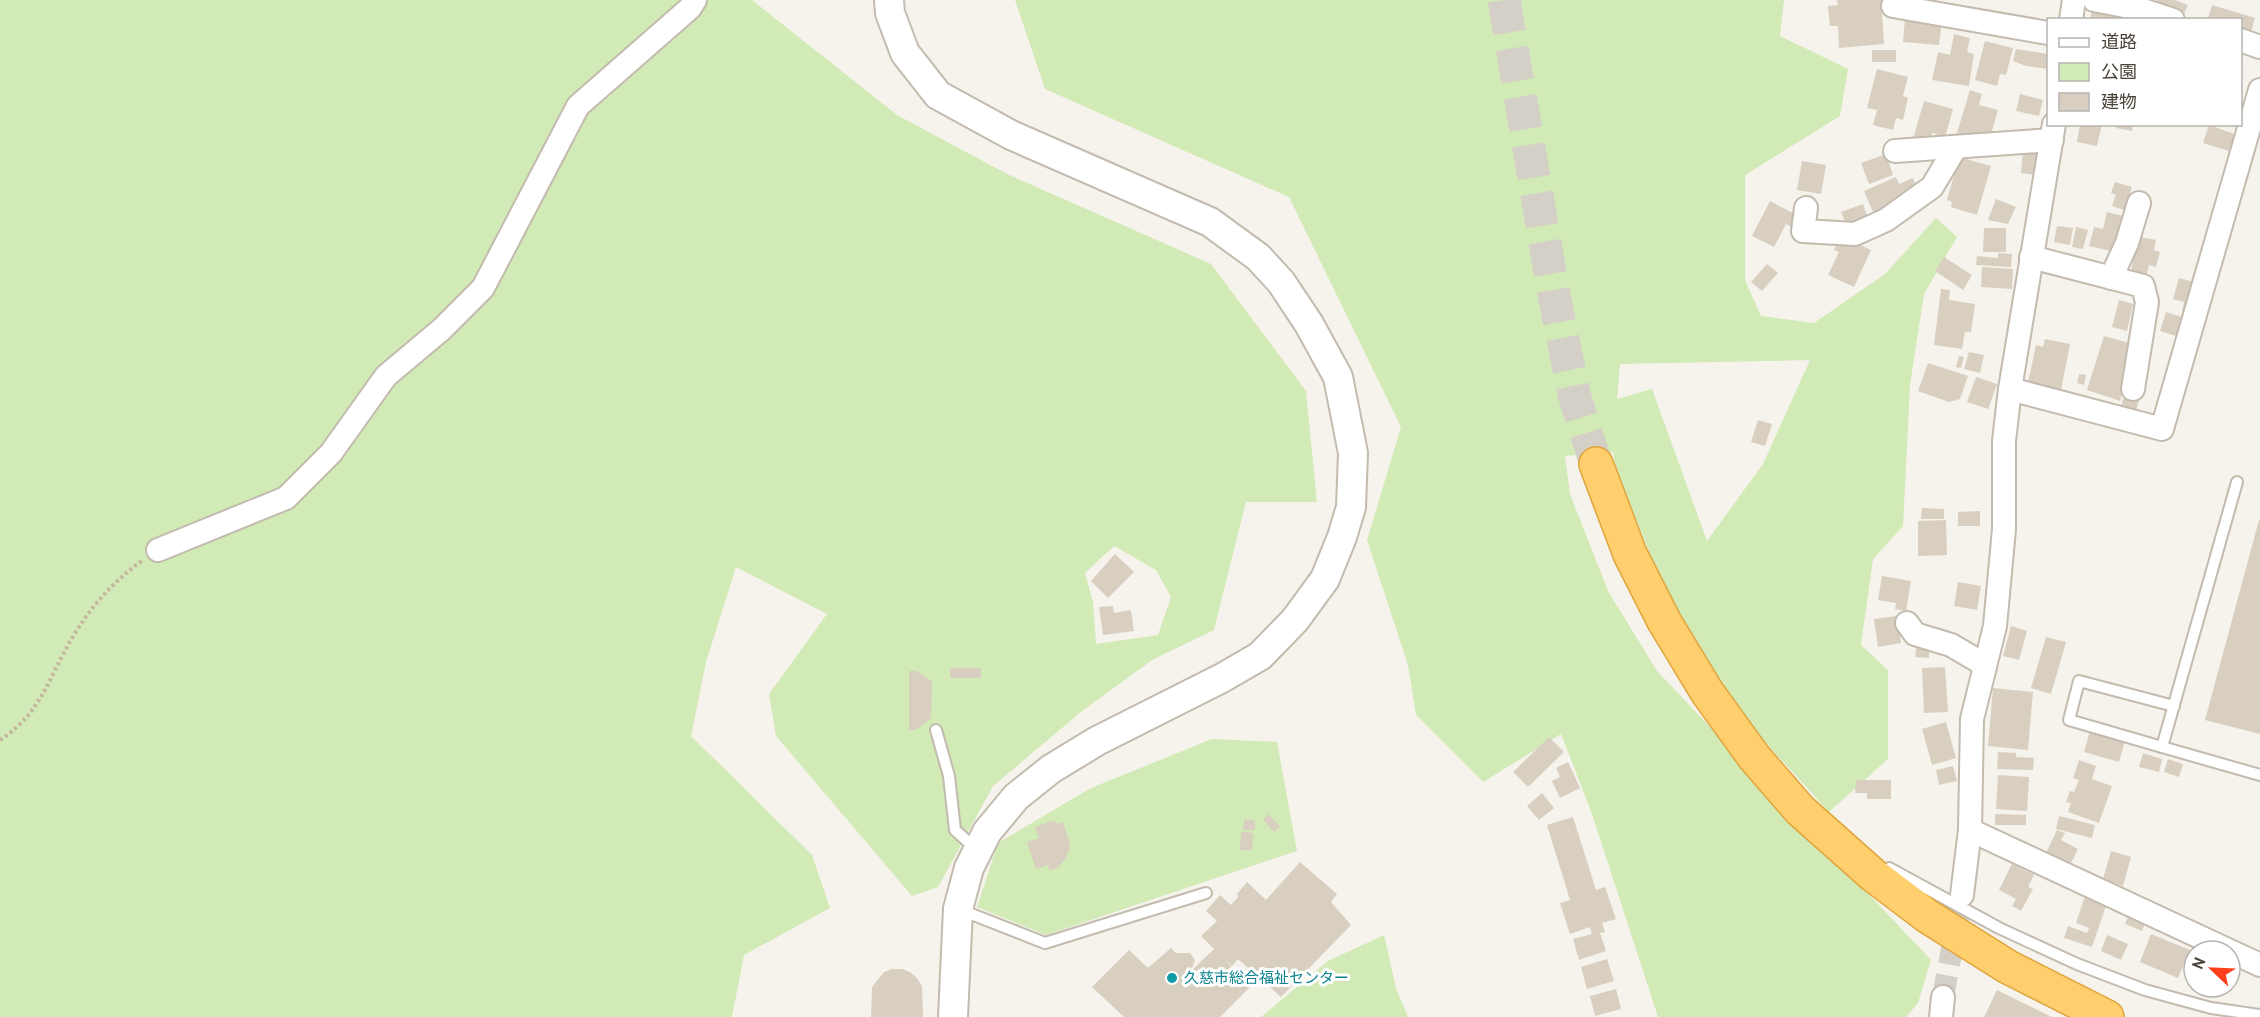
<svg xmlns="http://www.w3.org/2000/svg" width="2260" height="1017" font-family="'PT Sans','Noto Sans JP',sans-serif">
<rect width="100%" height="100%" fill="#f6f3ec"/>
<g fill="#d2eab5" fill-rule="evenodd">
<path d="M0 0H752L897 115 1007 174 1211 264 1306 391 1317 502H1246L1214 630 1152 660 1081 712 993 786 938 887 912 896 776 736 769 694 827 614 736 567 706 662 691 736 812 855 830 908 744 955 732 1017H0ZM1114 546 1156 570 1171 597 1158 635 1096 644 1093 602 1085 573Z"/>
<path d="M1015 0H1784L1780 36 1848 69 1840 116 1745 175V280L1761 316 1814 323 1885 274 1936 218 1957 237 1924 294 1910 385 1903 526 1873 559 1861 645 1888 670V759L1829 812 1733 707 1659 576 1616 469 1613 452 1565 456 1570 494 1608 591 1657 671 1931 960 1918 1003 1906 1017H1658L1591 811 1561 734 1483 782 1416 715 1408 665 1367 540 1401 427 1289 197 1045 89ZM1810 360 1763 464 1707 541 1652 389 1617 399 1620 364Z"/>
<polygon points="1212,739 1277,742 1297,851 1046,935 977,907 998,843 1091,788"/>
<polygon points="1384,935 1396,988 1408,1017 1261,1017 1328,961"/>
</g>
<g fill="#d8cfc1">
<polygon points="1837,0 1881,0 1884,44 1839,48 1838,26 1830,26 1828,6 1838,5"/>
<polygon points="2157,0 2175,0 2188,5 2183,16 2155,5"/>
<polygon points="2093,5 2135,12 2133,20 2090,20"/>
<polygon points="2212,5 2255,18 2251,32 2241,28 2241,20 2208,18"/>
<polygon points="1905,18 1942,21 1939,45 1903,42"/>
<polygon points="1954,34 1970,38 1967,52 1974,54 1969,86 1932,80 1938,52 1950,55"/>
<polygon points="1985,41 2013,48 2006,75 2000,74 1997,86 1975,80"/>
<polygon points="2016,49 2048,54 2048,69 2026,66 2013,61"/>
<rect x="1872" y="50" width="24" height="12"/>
<polygon points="1877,69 1908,77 1903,96 1908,98 1903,120 1896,118 1893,130 1873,125 1877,110 1867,108"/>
<polygon points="1970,90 1982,94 1979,105 1998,110 1989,141 1957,142 1957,133"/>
<polygon points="2020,94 2043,100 2039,116 2016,111"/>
<polygon points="1924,101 1953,109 1945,137 1932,133 1929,143 1913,139"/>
<polygon points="2080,124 2102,124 2097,146 2077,142"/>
<polygon points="2117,124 2133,124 2132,131 2116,128"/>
<polygon points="2209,125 2237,135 2232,152 2203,143"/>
<polygon points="2023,150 2039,152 2036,175 2021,173"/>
<polygon points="1886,154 1893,175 1869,184 1861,163"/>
<polygon points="1959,157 1991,166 1977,215 1951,207 1952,202 1947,200"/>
<polygon points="1802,161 1826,165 1821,194 1797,190"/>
<polygon points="1896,177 1899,184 1913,178 1919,193 1874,214 1864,191"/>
<polygon points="2115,182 2132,187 2130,193 2135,195 2130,212 2112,206 2116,195 2111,193"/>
<polygon points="1996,199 2016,207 2008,224 1988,220"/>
<polygon points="1770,201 1797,215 1791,227 1786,224 1774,247 1752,236"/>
<polygon points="1863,204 1869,221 1848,229 1841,212"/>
<polygon points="2107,212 2123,216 2119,232 2119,253 2089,246 2094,227 2103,229"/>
<polygon points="2057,226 2073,228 2070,245 2054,242"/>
<polygon points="2076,227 2088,230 2083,249 2072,247"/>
<polygon points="1984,228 2006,228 2006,252 1983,252"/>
<polygon points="1841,236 1871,250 1854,287 1828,275 1839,252 1834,250"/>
<polygon points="2135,236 2156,240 2154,250 2160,252 2156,267 2149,265 2146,278 2130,274 2133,262 2123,260"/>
<polygon points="1998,253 2012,254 2011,267 1976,265 1977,256 1998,258"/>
<polygon points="1944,257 1972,275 1963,290 1935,271"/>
<polygon points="1767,264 1778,273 1762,291 1751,282"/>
<polygon points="1982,267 2013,269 2012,289 1981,287"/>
<polygon points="2179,278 2198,283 2190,313 2182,311 2184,302 2173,299"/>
<polygon points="1941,289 1950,290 1949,300 1975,304 1971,332 1965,332 1962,349 1934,345"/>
<polygon points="2119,300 2133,304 2127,331 2112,327"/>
<polygon points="2166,312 2188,319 2183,338 2160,331"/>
<polygon points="2104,336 2136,345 2120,401 2087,390"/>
<polygon points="2045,339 2070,344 2061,390 2028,383 2036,345 2043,347"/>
<polygon points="1969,352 1984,355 1980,373 1964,369"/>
<polygon points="1959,356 1964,357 1961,368 1956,367"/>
<polygon points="1928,363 1968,376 1960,399 1949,402 1918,391"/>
<polygon points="2079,374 2086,375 2084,385 2077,383"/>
<polygon points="1976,377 1997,384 1988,409 1967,402"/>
<polygon points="2124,396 2139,400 2136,411 2121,407"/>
<polygon points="1758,420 1772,424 1765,446 1751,442"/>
<polygon points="1922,508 1944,509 1944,519 1921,519"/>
<polygon points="1980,511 1980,526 1958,526 1958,512"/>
<polygon points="1946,520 1947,555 1918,556 1918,521"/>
<polygon points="2259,520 2260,520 2260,734 2205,720"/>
<polygon points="1115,554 1134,572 1108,598 1091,581"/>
<polygon points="1882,576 1911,581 1906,611 1895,609 1896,603 1878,600"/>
<polygon points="1958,582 1981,586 1977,610 1954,606"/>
<polygon points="1113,606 1114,613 1131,610 1134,631 1103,635 1099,607"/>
<polygon points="1897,616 1901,643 1878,647 1874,619"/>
<polygon points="2011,626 2027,631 2019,660 2003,656"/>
<polygon points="2046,637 2066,642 2051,694 2031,688"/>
<polygon points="1917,643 1930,644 1929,658 1915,657"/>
<polygon points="1945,667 1948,712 1924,713 1922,668"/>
<rect x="950" y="668" width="31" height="10"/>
<polygon points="909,671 916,671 932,681 931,718 916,730 909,730"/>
<polygon points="1993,688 2033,692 2028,750 1988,746"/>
<polygon points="1946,722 1956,758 1932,765 1922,729"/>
<polygon points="2090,731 2125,741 2119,762 2084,752"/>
<polygon points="1549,737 1564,752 1528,787 1513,772"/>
<polygon points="1998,752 2016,753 2016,757 2034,758 2033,770 1997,769"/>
<polygon points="2143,753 2162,759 2159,772 2139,767"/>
<polygon points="2168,759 2183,764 2179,777 2164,772"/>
<polygon points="2079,760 2096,766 2092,779 2112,786 2099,823 2068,812 2071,803 2066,802 2070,791 2074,792 2079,780 2073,778"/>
<polygon points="1568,762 1580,788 1560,798 1552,781 1560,777 1556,768"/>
<polygon points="1953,766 1957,781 1939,785 1936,770"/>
<polygon points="1998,775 2029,777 2027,811 1996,809"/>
<polygon points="1856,780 1891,780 1891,799 1867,799 1867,793 1855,793"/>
<polygon points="1542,793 1554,808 1539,820 1527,806"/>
<polygon points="1268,814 1280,826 1274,832 1263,820"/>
<polygon points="1995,814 2026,815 2026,825 1995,825"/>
<polygon points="2059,816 2095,825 2092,838 2056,829"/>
<polygon points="1573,817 1596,890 1605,887 1616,919 1602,923 1605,932 1600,933 1606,951 1579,960 1573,939 1592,934 1590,927 1570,934 1560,903 1570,900 1547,825"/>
<polygon points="1244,819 1255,820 1255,830 1243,830"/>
<polygon points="1055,820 1056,824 1063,822 1070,845 1069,851 1064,861 1057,868 1049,871 1048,865 1036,869 1027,842 1039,838 1035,827"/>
<polygon points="2057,830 2065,833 2061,840 2078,849 2069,867 2045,855"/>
<polygon points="1241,832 1253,833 1252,850 1240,850"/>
<polygon points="2111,851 2131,857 2123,886 2103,879"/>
<polygon points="1300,862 1337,894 1331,902 1351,925 1281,997 1238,959 1232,966 1222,957 1251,986 1220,1017 1124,1017 1092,987 1129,950 1148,968 1171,948 1176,953 1190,953 1195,960 1191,971 1214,949 1201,936 1217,921 1206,911 1220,895 1231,905 1238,897 1237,894 1247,882 1266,900"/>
<polygon points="2012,864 2034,875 2028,887 2033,889 2021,911 2012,906 2016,899 1999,890"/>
<polygon points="2085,896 2107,903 2092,947 2064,938 2068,926 2087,933 2089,928 2076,923"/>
<polygon points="2129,914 2146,921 2142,931 2125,924"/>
<polygon points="2151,934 2190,950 2178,978 2140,962"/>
<polygon points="2107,935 2128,944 2121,960 2101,951"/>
<polygon points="2193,953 2194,953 2194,981 2186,979"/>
<polygon points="1607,959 1614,981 1587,989 1581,967"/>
<polygon points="892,969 902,969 910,972 917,978 922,986 923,1017 871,1017 872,987 884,972"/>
<polygon points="1616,989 1621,1009 1595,1016 1590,996"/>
<polygon points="1997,990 2052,1017 1984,1017"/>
</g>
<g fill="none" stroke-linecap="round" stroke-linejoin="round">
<polyline stroke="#d4d0c8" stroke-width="22" stroke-dasharray="22 11" stroke-linecap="butt" points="1943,997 1962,895"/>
<polyline stroke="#d4d0c8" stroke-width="33" stroke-dasharray="33 16" stroke-linecap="butt" points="1504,0 1553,290 1574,394 1596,464"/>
<defs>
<g id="service">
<polyline points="2237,482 2162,747 2260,775"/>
<polyline points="936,730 949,776 955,830 977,850"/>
<polyline points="2162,747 2069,720 2079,681 2174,706"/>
<polyline points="1889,868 1999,928 2077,964 2145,990 2211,1008 2260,1015"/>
<polyline points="961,910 1045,943 1206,893"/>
</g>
<g id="minor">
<polyline points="2094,0 2140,9 2173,20"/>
<polyline points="1893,6 2048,33"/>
<polyline points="2071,20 2074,0"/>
<polyline points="2240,40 2260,47"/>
<polyline points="1895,151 2052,140"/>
<polyline points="1806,208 1803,231 1855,234 1886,220 1932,187 1956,147"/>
<polyline points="2031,257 2143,286 2147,302 2133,389"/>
<polyline points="2111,278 2127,243 2139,203"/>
<polyline points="2010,389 2162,429 2260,90"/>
<polyline points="158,550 286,498 331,453 386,376 442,329 483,288 578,106 690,8 695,0"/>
<polyline points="1907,623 1915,634 1951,645 1985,665"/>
<polyline points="1970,830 2260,965"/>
<polyline points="1962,895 1970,830 1972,719 1995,626 2004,529 2004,441 2010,389 2054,124"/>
<polyline points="1941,1017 1943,997"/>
</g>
<polyline id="tertiary" points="889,0 890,13 905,53 938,95 1011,135 1210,222 1258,257 1281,282 1309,324 1338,377 1353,453 1351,507 1342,537 1325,579 1295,620 1260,656 1222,678 1097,741 1051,769 1016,797 987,832 969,868 958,909 953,1017"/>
<polyline id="motorway" points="1596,464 1630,554 1664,621 1707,692 1754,757 1800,810 1873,875 1927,916 2008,967 2107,1017"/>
</defs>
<use href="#service" stroke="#c2bbae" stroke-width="14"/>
<use href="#minor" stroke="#c2bbae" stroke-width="26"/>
<use href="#tertiary" stroke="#c2bbae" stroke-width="32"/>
<use href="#motorway" stroke="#e0a43c" stroke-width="36"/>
<path stroke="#c4b79f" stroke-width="4" stroke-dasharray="3 3" stroke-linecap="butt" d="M0 740C43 712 49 675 74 635 92 605 115 580 143 560"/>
<use href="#service" stroke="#fff" stroke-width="10"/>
<use href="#minor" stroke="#fff" stroke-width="22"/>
<use href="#tertiary" stroke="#fff" stroke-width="28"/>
<use href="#motorway" stroke="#ffcf6e" stroke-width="33"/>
</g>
<circle fill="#0f9aa8" stroke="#fff" stroke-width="2" cx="1172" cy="978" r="6"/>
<g text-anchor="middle" stroke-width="6" stroke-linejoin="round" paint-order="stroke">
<g font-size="15" fill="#0d838f" stroke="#fff" text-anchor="start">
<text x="1184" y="983">久慈市総合福祉センター</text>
</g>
</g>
<rect x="2047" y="18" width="195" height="108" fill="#ffffff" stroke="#b7b4b0" stroke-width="1.5"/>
<rect x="2059" y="38" width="30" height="9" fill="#ffffff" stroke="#b7b4b0" stroke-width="1.5"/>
<text x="2101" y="48" font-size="18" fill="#4b4439">道路</text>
<rect x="2059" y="63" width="30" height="18" fill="#d2eab5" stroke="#b7b4b0" stroke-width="1.5"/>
<text x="2101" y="78" font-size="18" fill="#4b4439">公園</text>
<rect x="2059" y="93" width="30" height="18" fill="#d8cfc1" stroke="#b7b4b0" stroke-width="1.5"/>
<text x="2101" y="108" font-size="18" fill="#4b4439">建物</text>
<g transform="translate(2212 969) rotate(293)"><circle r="28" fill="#ffffff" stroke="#b7b4b0" stroke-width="1.5"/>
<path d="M0-4.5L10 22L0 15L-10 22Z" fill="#fc3f1d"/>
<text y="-9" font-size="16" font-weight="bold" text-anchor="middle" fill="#4b4439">N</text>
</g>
</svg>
